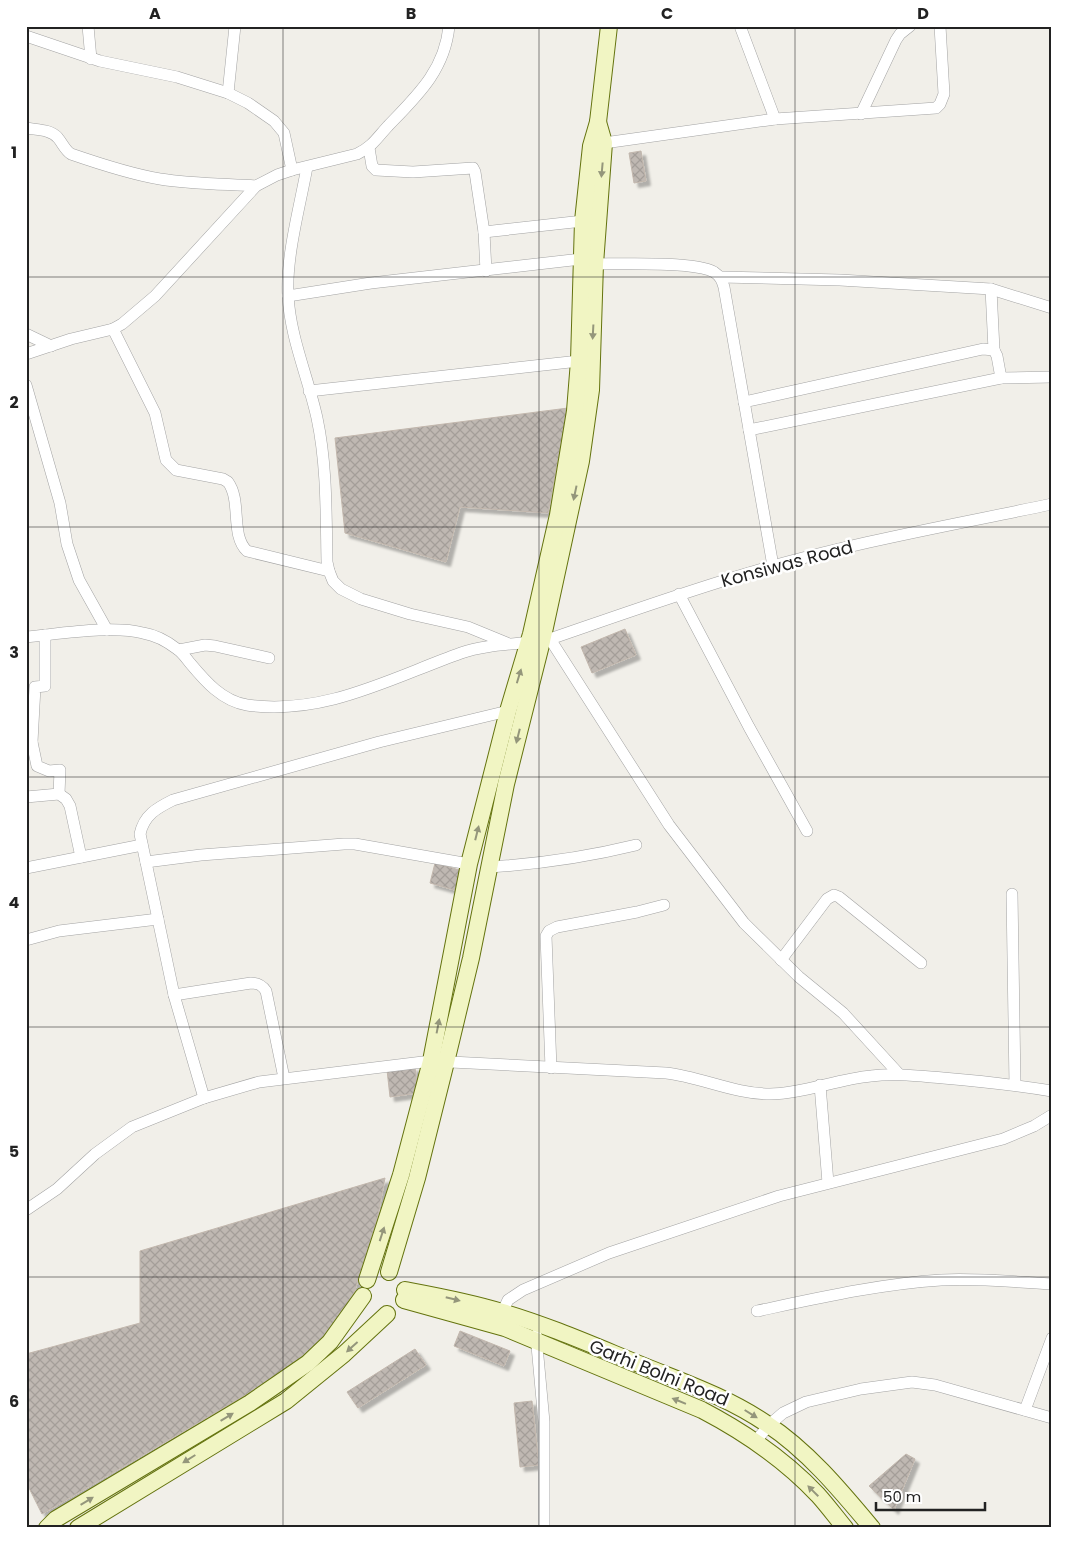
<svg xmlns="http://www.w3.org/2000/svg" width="1078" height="1554" font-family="Poppins,sans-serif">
<defs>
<pattern id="building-cross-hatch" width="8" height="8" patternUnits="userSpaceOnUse" patternTransform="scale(1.25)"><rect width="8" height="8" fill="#bfb8b2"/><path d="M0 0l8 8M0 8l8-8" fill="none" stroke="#a49e99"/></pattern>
<filter id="shadow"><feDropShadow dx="4.5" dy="4.5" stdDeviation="1" flood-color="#0004"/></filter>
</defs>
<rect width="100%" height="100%" fill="#f1efe9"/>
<g fill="url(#building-cross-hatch)" stroke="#c2b7ad" filter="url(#shadow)">
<polygon points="641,151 646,181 634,183 629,153"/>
<polygon points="568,408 548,513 460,507 446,562 345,533 335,438"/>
<polygon points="625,629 636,655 592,673 581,647"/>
<polygon points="435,863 463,871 458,891 430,883"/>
<polygon points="415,1067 418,1093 390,1097 387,1070"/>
<polygon points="385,1178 377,1220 347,1315 307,1359 42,1514 26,1482 26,1354 140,1323 140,1251"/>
<polygon points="460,1331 510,1351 504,1366 454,1346"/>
<polygon points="415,1349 426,1365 358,1408 347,1392"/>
<polygon points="532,1401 539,1465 520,1467 514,1403"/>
<polygon points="906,1454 915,1459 894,1510 869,1486"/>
</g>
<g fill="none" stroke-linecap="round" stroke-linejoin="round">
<defs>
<g id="street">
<polyline points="88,26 91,59"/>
<polyline points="740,26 775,119"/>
<polyline points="26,36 100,61 177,77 228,93 248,103 274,121 284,133 292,170"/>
<polyline points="228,93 235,26"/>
<polyline points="861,114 896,40 900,34 910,26"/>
<path d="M26 128C36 130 51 129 58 138 63 144 65 150 71 154 100 164 130 174 160 179 192 184 224 184 256 186"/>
<polyline points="597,144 775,119 936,108 940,104 944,94 940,26"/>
<polyline points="369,148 372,166 376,170 413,172 473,168 475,172 484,232 583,221"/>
<path d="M307 167C300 206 286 256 288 295 290 337 308 377 317 418 327 465 326 514 327 562L329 571 333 581 341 589 361 599 410 614 468 627 507 643"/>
<polyline points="484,232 486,271"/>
<path d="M595 264C619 264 696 261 714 272 720 276 722 280 724 287L773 566"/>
<polyline points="721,277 840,280 991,289 1052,308"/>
<polyline points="991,289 994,350"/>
<polyline points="288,296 371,283 581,259"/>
<path d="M113 329 155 413 166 460 176 470 223 479 228 482C242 501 230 535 247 551L329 571"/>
<polyline points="26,334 51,346"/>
<path d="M26 354 71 339 113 329 122 324 155 296 256 186 277 175 292 170 357 154C372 147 377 138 388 126 417 96 445 70 449 26"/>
<polyline points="26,385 60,503 67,544 79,580 107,630"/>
<polyline points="309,391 579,361"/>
<polyline points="744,402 983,349 994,350 997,356 1001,378"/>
<polyline points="749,430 1001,378 1052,377"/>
<polyline points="679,594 749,727 807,831"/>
<path d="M26 637C59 634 113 625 143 633 155 635 168 642 177 649 182 652 186 658 190 663 205 681 222 701 247 705 324 716 391 678 461 653 490 643 521 645 550 639 617 616 684 592 752 572 850 543 952 525 1052 504"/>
<polyline points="550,639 669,825 744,923 799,977 843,1013 898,1073"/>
<polyline points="179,650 205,645 215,646 269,658"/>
<polyline points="26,742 32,742 37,766 49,771 60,770 59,794"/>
<polyline points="32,742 35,687 45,686 45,635"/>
<polyline points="26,797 59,794 66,799 70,806 81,857"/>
<polyline points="146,862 201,855 344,844 355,844 469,864"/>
<path d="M489 867C539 864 587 857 636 845"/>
<polyline points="26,868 142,845"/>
<polyline points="1012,894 1015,1085"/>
<polyline points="26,940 59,931 158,919"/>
<polyline points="781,960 827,899 834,895 839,897 921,963"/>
<path d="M174 995 251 983C258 983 262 985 266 991L284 1078"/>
<polyline points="551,1068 546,936 549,931 557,927 637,912 664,905"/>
<polyline points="820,1085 828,1183"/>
<path d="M204 1098 174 995 140 834C144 815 157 808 173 800L379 742 508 711"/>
<path d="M26 1210 57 1189 95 1154 132 1127 204 1098 259 1082 431 1061 666 1073C701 1077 735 1094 770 1094 801 1094 838 1079 871 1076 895 1073 918 1076 943 1078 979 1081 1015 1085 1052 1091"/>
<path d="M757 1311C818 1298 879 1284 941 1280 978 1278 1015 1282 1052 1284"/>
<polyline points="500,1317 508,1300 523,1290 609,1253 779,1196 1003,1139 1034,1126 1052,1115"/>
<polyline points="536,1335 544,1422 544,1528"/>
<polyline points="1025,1410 1052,1338"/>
<polyline points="755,1442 769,1425 783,1413 806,1402 861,1389 912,1382 935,1385 1052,1418"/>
</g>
<g id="secondary">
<polyline points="389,1272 417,1178 446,1062 471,958 506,784 542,641 581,461 591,390 595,264 604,143 598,122"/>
<polyline points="367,1280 401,1175 431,1061 469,864 508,711 531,634 558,515 575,411 579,361 583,221 591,146 598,122 609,26"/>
<path d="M405 1290C437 1296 470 1302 502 1312 550 1326 597 1347 644 1366 686 1383 729 1398 767 1424 808 1451 841 1491 872 1528"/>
<path d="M404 1300 505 1328 702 1410C744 1432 785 1460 818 1495 827 1505 836 1517 845 1528"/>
<polyline points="47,1528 56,1519 250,1403 308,1363 330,1342 363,1296"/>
<polyline points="78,1528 286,1401 344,1354 387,1314"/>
</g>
</defs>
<use href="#street" stroke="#a3a3a3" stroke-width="12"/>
<use href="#secondary" stroke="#64730e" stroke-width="18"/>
<use href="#street" stroke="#fff" stroke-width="11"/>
<use href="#secondary" stroke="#f1f5c3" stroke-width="16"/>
</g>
<defs><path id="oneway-solid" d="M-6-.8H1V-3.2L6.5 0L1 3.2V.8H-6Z" transform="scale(1.25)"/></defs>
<g fill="#94967b">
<use href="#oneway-solid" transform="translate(602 170) rotate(95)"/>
<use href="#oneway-solid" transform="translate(593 332) rotate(93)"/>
<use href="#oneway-solid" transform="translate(575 493) rotate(102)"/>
<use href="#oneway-solid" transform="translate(519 676) rotate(-73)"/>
<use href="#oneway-solid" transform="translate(518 736) rotate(104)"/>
<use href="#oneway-solid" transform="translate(477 833) rotate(-76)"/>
<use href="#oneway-solid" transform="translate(438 1026) rotate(-79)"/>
<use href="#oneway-solid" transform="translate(382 1234) rotate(-72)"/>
<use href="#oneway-solid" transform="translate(453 1299) rotate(14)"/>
<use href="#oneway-solid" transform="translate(352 1347) rotate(138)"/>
<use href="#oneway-solid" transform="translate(679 1401) rotate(-158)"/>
<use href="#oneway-solid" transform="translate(751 1414) rotate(32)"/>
<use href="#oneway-solid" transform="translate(227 1417) rotate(-31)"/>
<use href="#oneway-solid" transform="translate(189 1459) rotate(148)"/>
<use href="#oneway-solid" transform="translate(813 1491) rotate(-135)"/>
<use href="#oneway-solid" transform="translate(87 1501) rotate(-31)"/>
</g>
<path fill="none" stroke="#222" stroke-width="1" stroke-opacity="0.55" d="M283 26V1528M539 26V1528M795 26V1528M26 277H1052M26 527H1052M26 777H1052M26 1027H1052M26 1277H1052"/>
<g text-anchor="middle" stroke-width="5" stroke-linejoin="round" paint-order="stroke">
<g font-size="18" fill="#222" stroke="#fff">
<text transform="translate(787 564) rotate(-15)" y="6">Konsiwas Road</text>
<text transform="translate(659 1373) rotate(22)" y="6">Garhi Bolni Road</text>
</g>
</g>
<rect width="1078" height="1554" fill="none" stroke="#ffffff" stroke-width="55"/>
<path d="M876 1502v8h109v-8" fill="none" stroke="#222222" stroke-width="2.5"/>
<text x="883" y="1502" font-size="15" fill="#222222" stroke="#ffffff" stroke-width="4" paint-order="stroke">50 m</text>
<rect x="28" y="28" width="1022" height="1498" fill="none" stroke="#222" stroke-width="2"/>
<g font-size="16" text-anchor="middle" font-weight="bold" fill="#222">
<text x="155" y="19">A</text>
<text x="411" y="19">B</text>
<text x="667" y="19">C</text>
<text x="923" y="19">D</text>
<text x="14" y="158">1</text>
<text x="14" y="408">2</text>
<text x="14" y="658">3</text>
<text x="14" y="908">4</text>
<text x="14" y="1157">5</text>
<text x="14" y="1407">6</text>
</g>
</svg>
